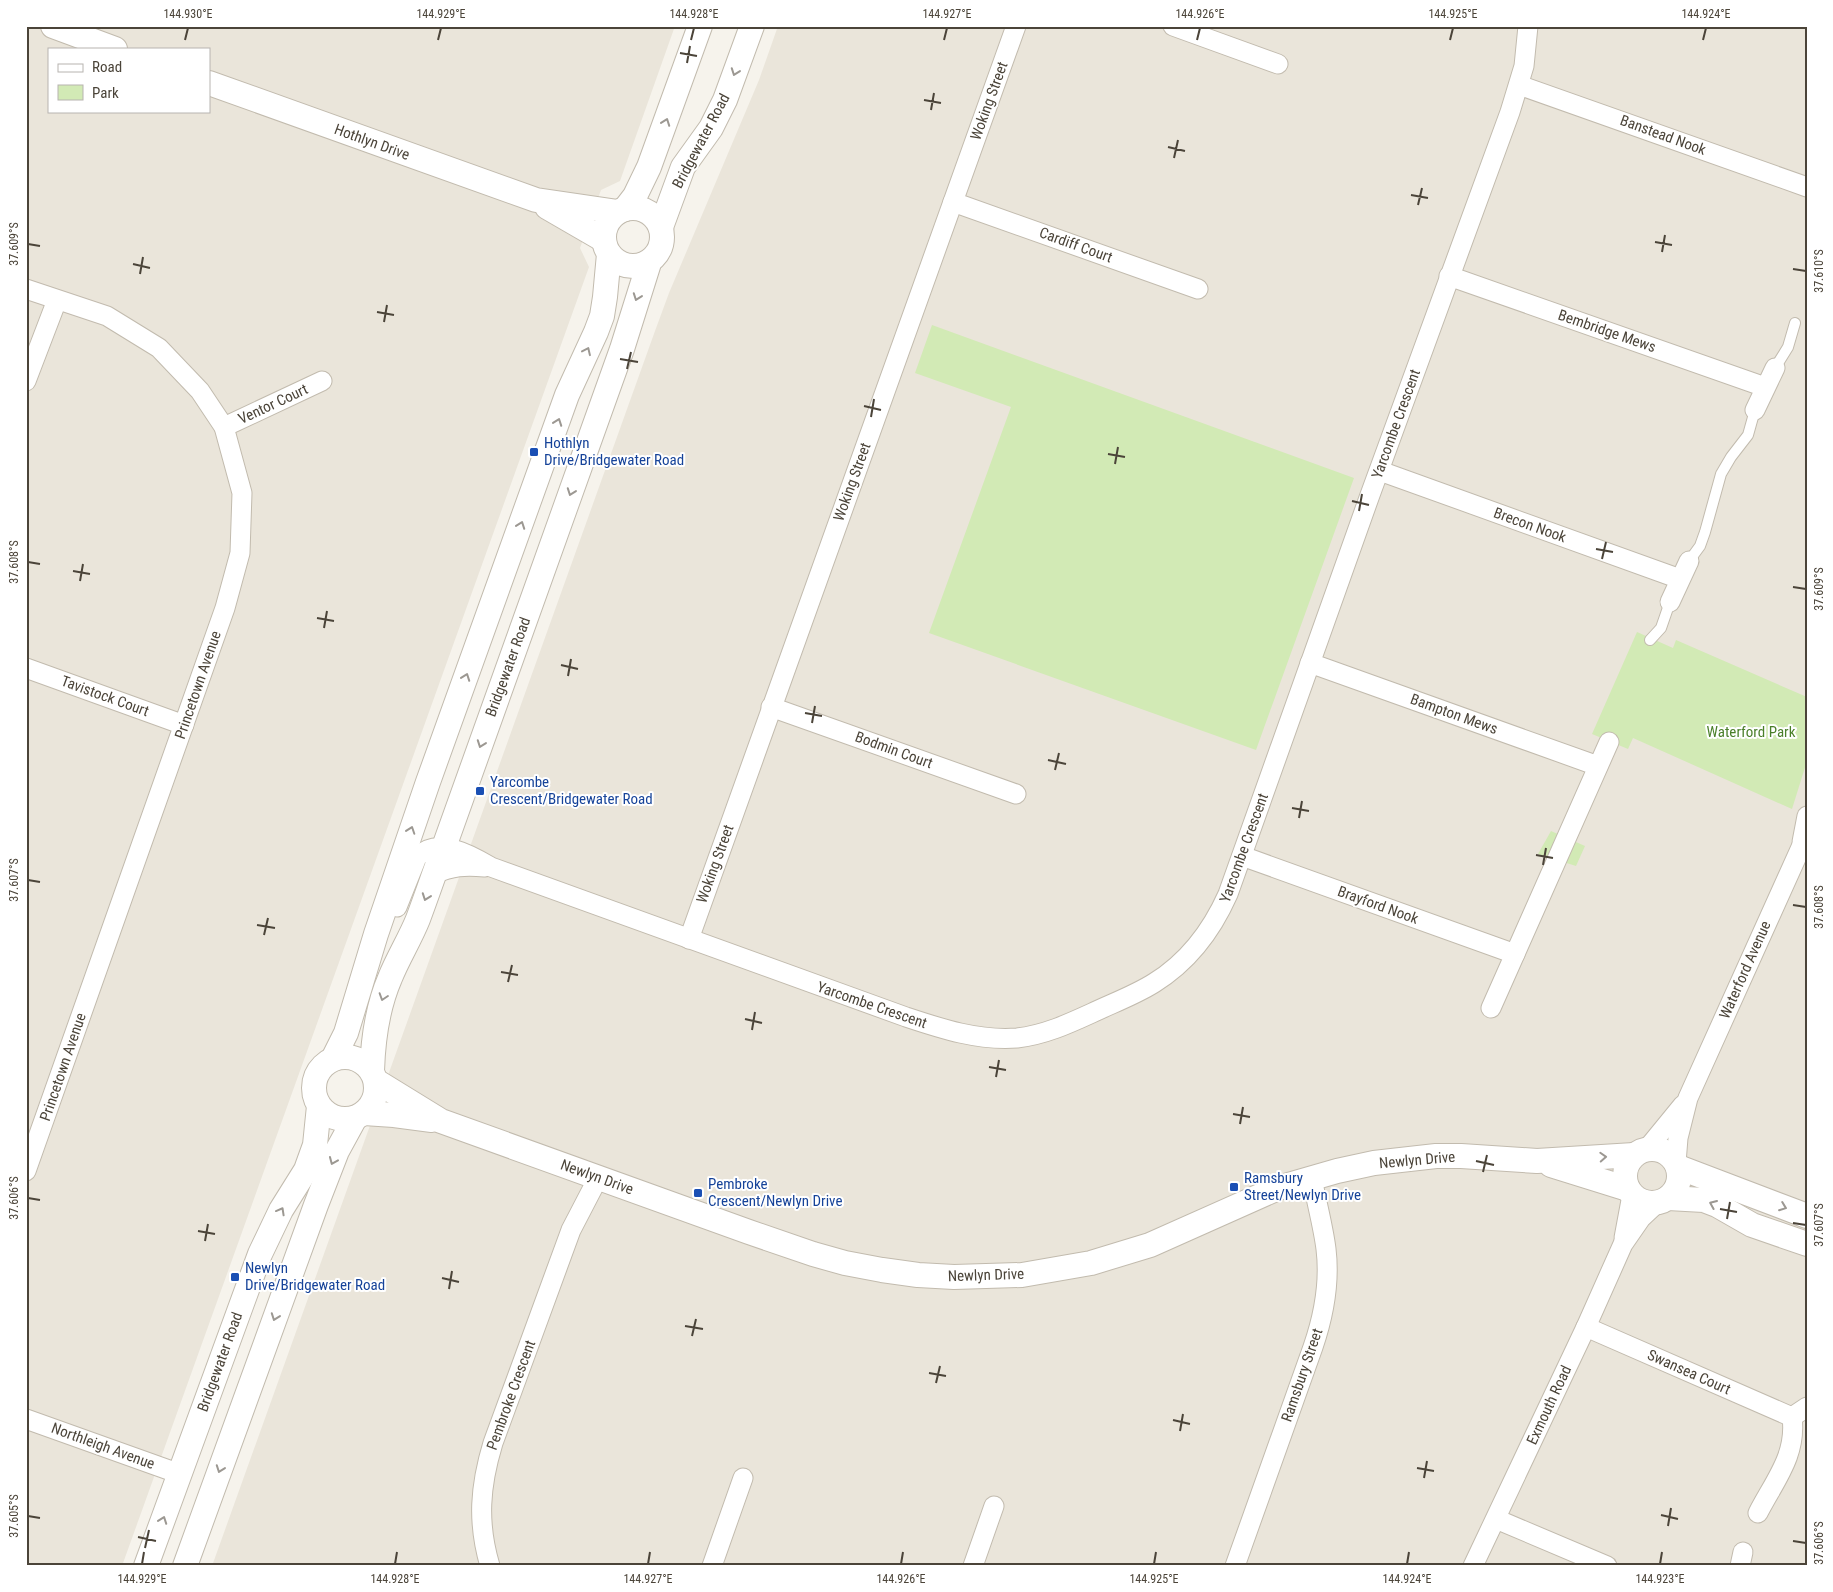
<svg xmlns="http://www.w3.org/2000/svg" width="1833" height="1592" font-family="'Roboto Condensed',sans-serif">
<rect width="100%" height="100%" fill="#f6f3ec"/>
<g fill="#eae5da" fill-rule="evenodd">
<path d="M26 26H675L620 181 601 190 580 248 589 267 122 1566H26ZM49 49H209V111H49Z"/>
<polygon points="778,26 1807,26 1807,1566 212,1566 655,331 669,293 759,80"/>
</g>
<g fill="#d2eab5">
<polygon points="932,325 1354,478 1256,750 929,633 1011,407 915,373"/>
<polygon points="1637,632 1673,648 1676,640 1807,697 1807,761 1792,809 1633,738 1628,749 1592,734"/>
<polygon points="1551,831 1585,846 1576,866 1538,854"/>
</g>
<g fill="none" stroke-linecap="round" stroke-linejoin="round">
<defs>
<g id="service">
<polyline points="1775,368 1788,347 1795,323"/>
<polyline points="1689,561 1700,546 1705,532 1721,474 1731,457 1748,435 1755,410"/>
<polyline points="1650,640 1661,628 1670,602"/>
</g>
<g id="minor">
<polyline points="1173,26 1278,64"/>
<polyline points="1519,85 1807,187"/>
<polyline points="953,202 1198,289"/>
<polyline points="1449,276 1765,387"/>
<polyline points="26,289 107,316 159,348 200,391 224,427 242,493 240,553 225,608 26,1171"/>
<polyline points="26,381 57,300"/>
<polyline points="1755,410 1775,368"/>
<polyline points="224,427 322,381"/>
<polyline points="1380,471 1680,579"/>
<polyline points="1670,602 1689,561"/>
<polyline points="1310,663 1598,766"/>
<polyline points="26,668 184,725"/>
<polyline points="771,707 1016,794"/>
<polyline points="1802,842 1807,816"/>
<polyline points="1242,856 1515,954"/>
<path d="M434 874C452 866 465 865 485 867"/>
<path d="M397 907 417 857C438 836 471 855 491 867L906 1017C942 1029 979 1041 1017 1038 1044 1035 1068 1024 1092 1013 1113 1003 1135 995 1154 983 1188 962 1212 930 1228 894L1370 495 1510 112 1524 66 1528 26"/>
<polyline points="689,939 1016,26"/>
<polyline points="1491,1008 1609,742"/>
<polyline points="1647,1149 1683,1105"/>
<polyline points="1676,1163 1678,1138 1688,1098 1807,834"/>
<polyline points="1624,1238 1632,1195"/>
<polyline points="1586,1327 1792,1417"/>
<polyline points="26,1419 180,1474"/>
<path d="M1758 1513C1775 1480 1797 1455 1792 1417L1807 1407"/>
<polyline points="1496,1519 1607,1566"/>
<path d="M490 1566C477 1522 480 1486 493 1443L571 1230 598 1178"/>
<polyline points="712,1566 743,1478"/>
<polyline points="973,1566 994,1506"/>
<path d="M1235 1566 1313 1347C1324 1315 1330 1282 1326 1249 1323 1225 1316 1201 1312 1177"/>
<polyline points="1473,1566 1586,1327 1623,1244 1641,1218 1657,1203"/>
<polyline points="1740,1566 1743,1552"/>
</g>
<g id="tertiary">
<polyline points="53,26 115,49"/>
<polyline points="209,83 536,200 618,212"/>
<polyline points="547,207 604,240"/>
<circle cx="633" cy="237" r="29"/>
<polyline points="625,209 635,196 649,167 700,26"/>
<polyline points="661,227 683,167 711,128 725,100 752,26"/>
<circle cx="345" cy="1088" r="31"/>
<polyline points="333,1059 346,1033 376,934 428,782 567,395 596,332 602,316 605,297 609,254"/>
<path d="M372 1071C373 1039 377 1008 390 978 398 958 410 939 418 919 427 895 435 871 444 847L622 349 649 263"/>
<polyline points="376,1081 441,1121 749,1232 813,1254 845,1263 882,1270 918,1275 954,1277 1022,1275 1091,1263 1150,1245 1278,1188 1337,1171 1374,1163 1436,1156 1461,1156 1537,1161 1634,1155"/>
<polyline points="364,1113 394,1115 432,1120"/>
<circle cx="1652" cy="1176" r="27"/>
<polyline points="1551,1165 1628,1189"/>
<polyline points="1678,1167 1807,1216"/>
<polyline points="1668,1198 1704,1200 1717,1205 1752,1225 1807,1244"/>
<polyline points="146,1566 260,1254 281,1210 306,1170 315,1145 319,1106"/>
<polyline points="185,1566 316,1205 337,1151 355,1118"/>
</g>
</defs>
<use href="#service" stroke="#c2bbae" stroke-width="12"/>
<use href="#minor" stroke="#c2bbae" stroke-width="21"/>
<use href="#tertiary" stroke="#c2bbae" stroke-width="26"/>
<use href="#service" stroke="#fff" stroke-width="10"/>
<use href="#minor" stroke="#fff" stroke-width="19"/>
<use href="#tertiary" stroke="#fff" stroke-width="24"/>
</g>
<defs><path id="oneway-chevron" d="M-2-3.5L2.5 0L-2 3.5" fill="none" stroke-width="1.6" stroke-linecap="round" stroke-linejoin="round" transform="scale(1.25)"/></defs>
<g stroke="#9c9892">
<use href="#oneway-chevron" transform="translate(735 72) rotate(110)"/>
<use href="#oneway-chevron" transform="translate(666 122) rotate(-70)"/>
<use href="#oneway-chevron" transform="translate(637 297) rotate(110)"/>
<use href="#oneway-chevron" transform="translate(587 351) rotate(-65)"/>
<use href="#oneway-chevron" transform="translate(558 422) rotate(-70)"/>
<use href="#oneway-chevron" transform="translate(571 492) rotate(110)"/>
<use href="#oneway-chevron" transform="translate(521 525) rotate(-70)"/>
<use href="#oneway-chevron" transform="translate(466 677) rotate(-70)"/>
<use href="#oneway-chevron" transform="translate(481 744) rotate(110)"/>
<use href="#oneway-chevron" transform="translate(411 830) rotate(-71)"/>
<use href="#oneway-chevron" transform="translate(426 897) rotate(110)"/>
<use href="#oneway-chevron" transform="translate(383 997) rotate(108)"/>
<use href="#oneway-chevron" transform="translate(1603 1157) rotate(-3)"/>
<use href="#oneway-chevron" transform="translate(333 1161) rotate(113)"/>
<use href="#oneway-chevron" transform="translate(1713 1204) rotate(-157)"/>
<use href="#oneway-chevron" transform="translate(1783 1207) rotate(21)"/>
<use href="#oneway-chevron" transform="translate(281 1211) rotate(-61)"/>
<use href="#oneway-chevron" transform="translate(275 1317) rotate(110)"/>
<use href="#oneway-chevron" transform="translate(220 1469) rotate(110)"/>
<use href="#oneway-chevron" transform="translate(163 1520) rotate(-70)"/>
</g>
<path fill="none" stroke="#4b4439" stroke-width="2" d="M185 40 188 28M438 40 441 28M691 40 694 28M944 40 947 28M1197 40 1200 28M1450 40 1453 28M1703 40 1706 28M680 53 697 56M687 63 690 46M924 100 941 103M931 110 934 93M1168 147 1185 151M1174 158 1178 140M1411 195 1428 198M1418 205 1422 188M1655 242 1672 245M28 244 40 246M1662 252 1665 235M133 264 150 268M1793 269 1806 271M140 274 143 257M377 312 394 315M384 322 387 305M620 359 638 362M627 369 631 352M864 406 881 410M871 417 874 399M1108 454 1125 457M1115 464 1118 447M1352 501 1369 505M1359 511 1362 494M1596 549 1613 552M1602 559 1606 542M28 562 40 564M73 571 90 574M80 581 83 564M1793 587 1806 589M317 618 334 621M324 628 327 611M561 665 578 669M568 676 571 659M805 713 822 716M812 723 815 706M1048 760 1066 764M1055 770 1059 753M1292 808 1309 811M1299 818 1302 801M1536 855 1553 858M1543 865 1546 848M28 880 40 882M1793 905 1806 907M257 925 275 928M264 935 268 918M501 972 518 975M508 982 512 965M745 1019 762 1023M752 1030 755 1012M989 1067 1006 1070M996 1077 999 1060M1233 1114 1250 1117M1240 1124 1243 1107M1476 1161 1494 1165M1483 1172 1487 1155M28 1198 40 1200M1720 1209 1737 1212M1727 1219 1730 1202M1793 1223 1806 1225M198 1231 215 1234M205 1241 208 1224M442 1278 459 1282M449 1289 452 1271M685 1326 703 1329M692 1336 696 1319M929 1373 946 1376M936 1383 940 1366M1173 1420 1190 1424M1180 1431 1183 1414M1417 1468 1434 1471M1424 1478 1427 1461M1661 1515 1678 1519M28 1516 40 1518M1668 1526 1671 1508M138 1537 156 1541M1793 1541 1806 1543M145 1548 149 1530M142 1564 144 1552M395 1564 397 1552M648 1564 650 1552M901 1564 903 1552M1154 1564 1156 1552M1407 1564 1409 1552M1660 1564 1662 1552"/>
<g fill="#1a4fb4" stroke="#fff" stroke-width="2">
<rect x="529" y="447" width="10" height="10" rx="2.5"/>
<rect x="475" y="786" width="10" height="10" rx="2.5"/>
<rect x="1229" y="1182" width="10" height="10" rx="2.5"/>
<rect x="693" y="1188" width="10" height="10" rx="2.5"/>
<rect x="230" y="1272" width="10" height="10" rx="2.5"/>
</g>
<g text-anchor="middle" stroke-width="4" stroke-linejoin="round" paint-order="stroke">
<g font-size="15" fill="#4b4439" stroke="#fff">
<text transform="translate(989 101) rotate(-70)" y="5">Woking Street</text>
<text transform="translate(1663 135) rotate(20)" y="5">Banstead Nook</text>
<text transform="translate(701 141) rotate(-62)" y="5">Bridgewater Road</text>
<text transform="translate(372 142) rotate(20)" y="5">Hothlyn Drive</text>
<text transform="translate(1076 245) rotate(20)" y="5">Cardiff Court</text>
<text transform="translate(1607 331) rotate(19)" y="5">Bembridge Mews</text>
<text transform="translate(273 404) rotate(-25)" y="5">Ventor Court</text>
<text transform="translate(1396 424) rotate(-70)" y="5">Yarcombe Crescent</text>
<text transform="translate(852 482) rotate(-70)" y="5">Woking Street</text>
<text transform="translate(1530 525) rotate(20)" y="5">Brecon Nook</text>
<text transform="translate(508 667) rotate(-70)" y="5">Bridgewater Road</text>
<text transform="translate(198 685) rotate(-71)" y="5">Princetown Avenue</text>
<text transform="translate(105 696) rotate(20)" y="5">Tavistock Court</text>
<text transform="translate(1454 714) rotate(20)" y="5">Bampton Mews</text>
<text transform="translate(894 750) rotate(20)" y="5">Bodmin Court</text>
<text transform="translate(1244 848) rotate(-70)" y="5">Yarcombe Crescent</text>
<text transform="translate(715 864) rotate(-70)" y="5">Woking Street</text>
<text transform="translate(1378 905) rotate(20)" y="5">Brayford Nook</text>
<text transform="translate(1745 970) rotate(-66)" y="5">Waterford Avenue</text>
<text transform="translate(872 1005) rotate(19)" y="5">Yarcombe Crescent</text>
<text transform="translate(63 1067) rotate(-71)" y="5">Princetown Avenue</text>
<text transform="translate(1417 1160) rotate(-5)" y="5">Newlyn Drive</text>
<text transform="translate(597 1177) rotate(20)" y="5">Newlyn Drive</text>
<text transform="translate(986 1275) rotate(-2)" y="5">Newlyn Drive</text>
<text transform="translate(220 1362) rotate(-70)" y="5">Bridgewater Road</text>
<text transform="translate(1689 1372) rotate(24)" y="5">Swansea Court</text>
<text transform="translate(1302 1375) rotate(-71)" y="5">Ramsbury Street</text>
<text transform="translate(511 1395) rotate(-70)" y="5">Pembroke Crescent</text>
<text transform="translate(1549 1405) rotate(-65)" y="5">Exmouth Road</text>
<text transform="translate(103 1446) rotate(20)" y="5">Northleigh Avenue</text>
</g>
<g font-size="15" fill="#164399" stroke="#fff" text-anchor="start">
<text x="544" y="448">Hothlyn<tspan x="544" dy="17">Drive/Bridgewater Road</tspan></text>
<text x="490" y="787">Yarcombe<tspan x="490" dy="17">Crescent/Bridgewater Road</tspan></text>
<text x="1244" y="1183">Ramsbury<tspan x="1244" dy="17">Street/Newlyn Drive</tspan></text>
<text x="708" y="1189">Pembroke<tspan x="708" dy="17">Crescent/Newlyn Drive</tspan></text>
<text x="245" y="1273">Newlyn<tspan x="245" dy="17">Drive/Bridgewater Road</tspan></text>
</g>
<g font-size="15" fill="#4a7f2a" stroke="#fff">
<text x="1751" y="737">Waterford Park</text>
</g>
</g>
<rect width="1833" height="1592" fill="none" stroke="#ffffff" stroke-width="55"/>
<rect x="48" y="48" width="162" height="65" fill="#ffffff" stroke="#b7b4b0"/>
<rect x="58" y="64" width="25" height="8" fill="#ffffff" stroke="#b7b4b0"/>
<text x="92" y="72" font-size="15" fill="#4b4439">Road</text>
<rect x="58" y="85" width="25" height="15" fill="#d2eab5" stroke="#b7b4b0"/>
<text x="92" y="98" font-size="15" fill="#4b4439">Park</text>
<rect x="28" y="28" width="1778" height="1536" fill="none" stroke="#4b4439" stroke-width="2"/>
<g font-size="12" text-anchor="middle" fill="#4b4439">
<text x="188" y="18">144.930°E</text>
<text x="441" y="18">144.929°E</text>
<text x="694" y="18">144.928°E</text>
<text x="947" y="18">144.927°E</text>
<text x="1200" y="18">144.926°E</text>
<text x="1453" y="18">144.925°E</text>
<text x="1706" y="18">144.924°E</text>
<text transform="translate(14 244) rotate(-90)" y="4">37.609°S</text>
<text transform="translate(1819 271) rotate(-90)" y="4">37.610°S</text>
<text transform="translate(14 562) rotate(-90)" y="4">37.608°S</text>
<text transform="translate(1819 589) rotate(-90)" y="4">37.609°S</text>
<text transform="translate(14 880) rotate(-90)" y="4">37.607°S</text>
<text transform="translate(1819 907) rotate(-90)" y="4">37.608°S</text>
<text transform="translate(14 1198) rotate(-90)" y="4">37.606°S</text>
<text transform="translate(1819 1225) rotate(-90)" y="4">37.607°S</text>
<text transform="translate(14 1516) rotate(-90)" y="4">37.605°S</text>
<text transform="translate(1819 1543) rotate(-90)" y="4">37.606°S</text>
<text x="142" y="1583">144.929°E</text>
<text x="395" y="1583">144.928°E</text>
<text x="648" y="1583">144.927°E</text>
<text x="901" y="1583">144.926°E</text>
<text x="1154" y="1583">144.925°E</text>
<text x="1407" y="1583">144.924°E</text>
<text x="1660" y="1583">144.923°E</text>
</g>
</svg>
